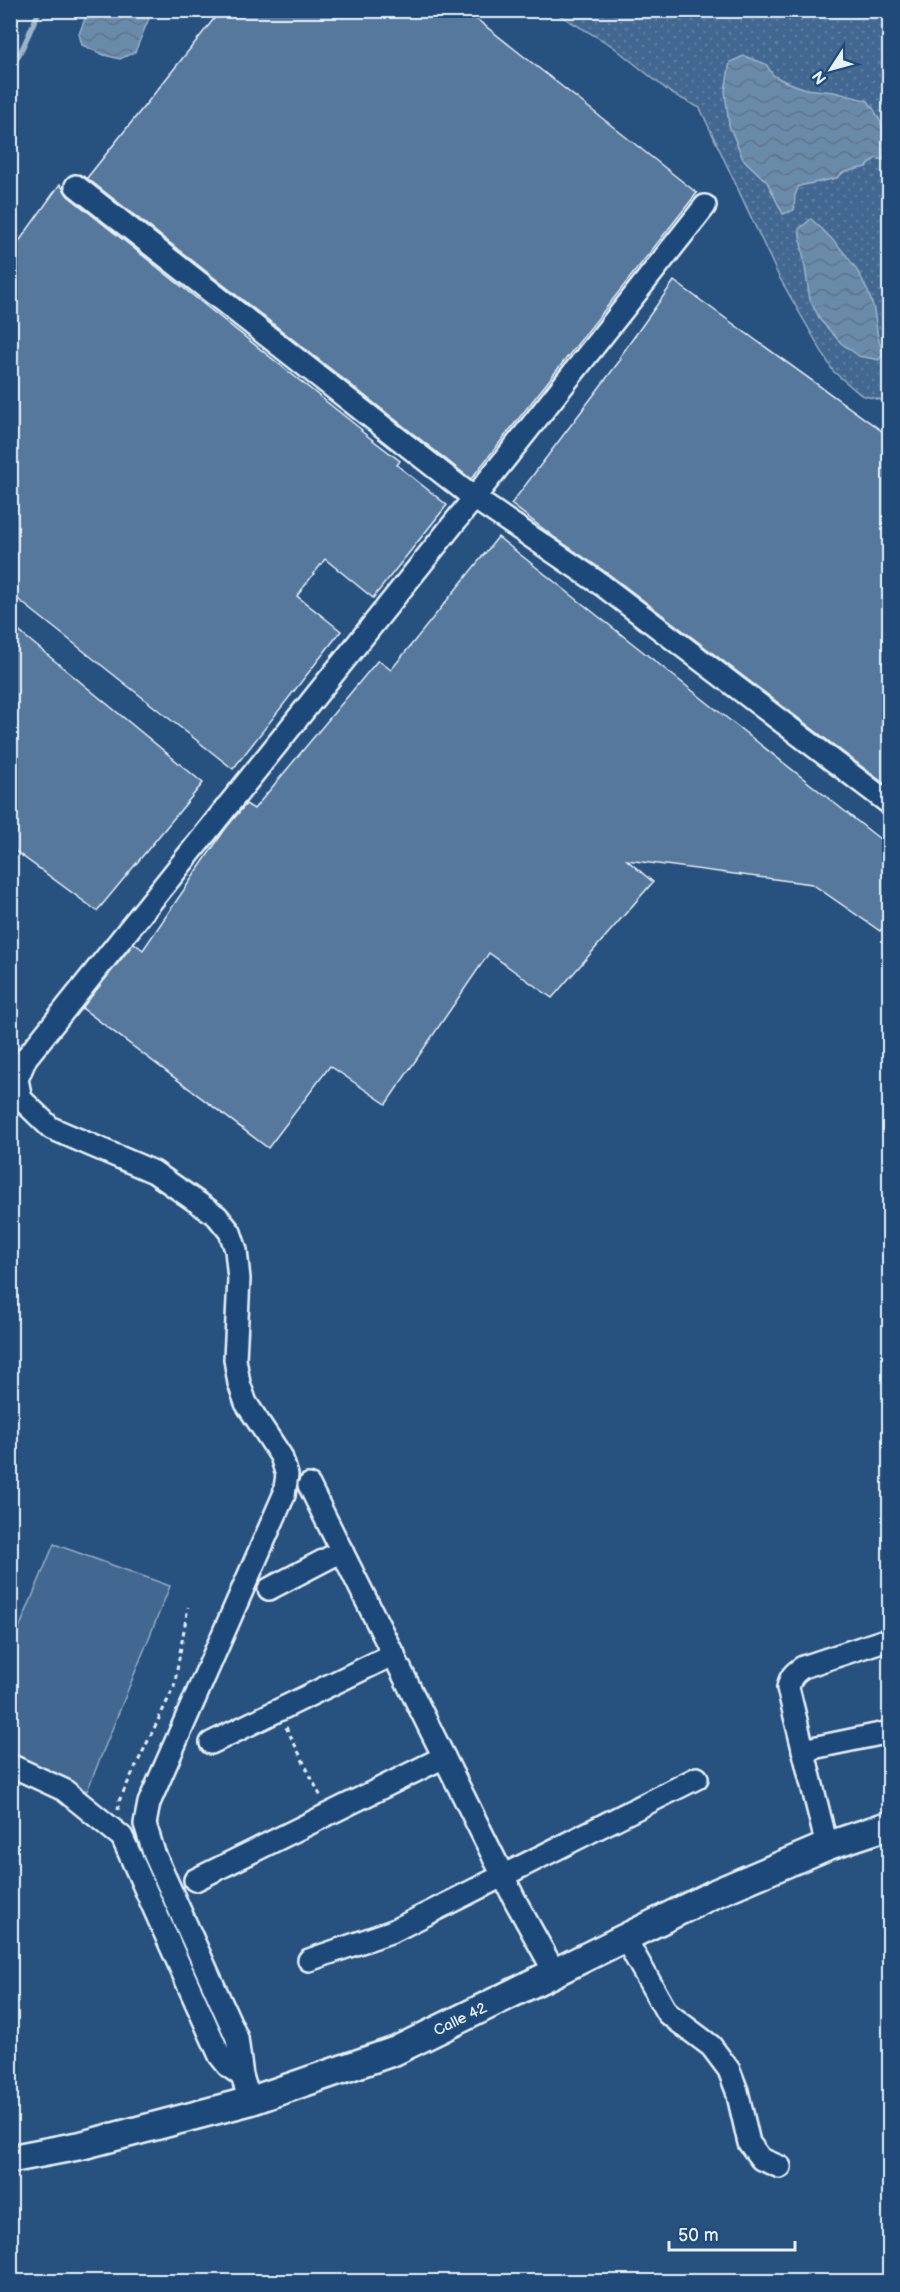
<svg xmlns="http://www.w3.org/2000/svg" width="900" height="2292" font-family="'Balsamiq Sans',sans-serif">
<defs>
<pattern id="grass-dots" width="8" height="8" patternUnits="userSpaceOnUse" patternTransform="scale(1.5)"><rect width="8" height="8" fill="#436891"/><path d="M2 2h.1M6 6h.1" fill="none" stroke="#5e7ea1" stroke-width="1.8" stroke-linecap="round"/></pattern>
<pattern id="water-waves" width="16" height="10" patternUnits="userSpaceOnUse" patternTransform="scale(1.5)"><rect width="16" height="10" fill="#6b8aaa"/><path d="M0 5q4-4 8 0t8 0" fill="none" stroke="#5e7388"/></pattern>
</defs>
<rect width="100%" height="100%" fill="#27517f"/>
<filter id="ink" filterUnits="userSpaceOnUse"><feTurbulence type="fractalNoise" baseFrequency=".0167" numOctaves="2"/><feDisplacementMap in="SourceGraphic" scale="12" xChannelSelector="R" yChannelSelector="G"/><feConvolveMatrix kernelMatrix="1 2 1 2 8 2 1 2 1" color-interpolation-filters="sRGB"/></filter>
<g filter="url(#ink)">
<polygon fill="url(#grass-dots)" stroke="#96acc4" stroke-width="1.5" points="552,11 889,11 889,402 861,395 833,371 779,277 700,108 671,93 611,45"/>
<polygon fill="#436891" stroke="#96acc4" stroke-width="1.5" points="54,1544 170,1586 87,1791 11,1757 11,1648"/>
<g fill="url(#water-waves)" stroke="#9db3c9" stroke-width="1.5">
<polygon points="88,11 88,10 152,11 135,52 120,59 104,55 82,45 79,34"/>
<path d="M744 56 766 64 773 75 784 81 806 89 834 92 868 101C884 123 886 133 884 160L876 158 866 167 844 172 837 178 799 186 795 195 794 210 783 214 767 182 743 159 729 125 725 91 730 62Z"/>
<path d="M811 219C837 242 862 269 872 303 878 321 874 335 884 353L879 360 859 356 841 343 821 321 810 300 799 229Z"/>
</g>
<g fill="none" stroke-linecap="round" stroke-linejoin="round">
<path stroke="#9db3c9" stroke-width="5" d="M10 69C24 51 29 30 40 10"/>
</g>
<g fill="#57789d" stroke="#e8f1f8" stroke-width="1.5">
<polygon points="221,10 465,10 697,193 471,479 87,178"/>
<polygon points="60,184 68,196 362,430 361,431 400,461 397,465 447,505 373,598 325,559 297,596 341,631 233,769 10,593 10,254"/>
<polygon points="674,281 890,437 890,788 610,575 554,537 511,504 621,359 619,358"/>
<polygon points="498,537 890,847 890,920 880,931 812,884 627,860 653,882 552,998 489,953 386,1104 330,1066 268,1148 82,1008 134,943 143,950 226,828 246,804 254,809 378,660 391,670"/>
<polygon points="10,624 203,783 97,911 10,847"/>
</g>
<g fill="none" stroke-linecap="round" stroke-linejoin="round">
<defs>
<g id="minor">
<polyline points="76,186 474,498 602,585 890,804"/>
<polyline points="309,1485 516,1902 555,1973"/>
<polyline points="269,1589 342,1551"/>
<polyline points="211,1743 394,1654"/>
<polyline points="803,1750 890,1732"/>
<polyline points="10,1765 64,1790 122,1837 220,2056 228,2066 242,2076"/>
<path d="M827 1846 788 1688C790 1677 794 1673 803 1667L882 1641H890"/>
<polyline points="195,1880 444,1757"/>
<polyline points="625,1938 667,2013 711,2046 729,2070 737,2091 749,2143 761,2159 780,2167"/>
<polyline points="309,1960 393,1931 697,1778"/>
<polyline points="250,2101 242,2076 237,2038 154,1853 145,1824 149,1803 284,1495 287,1475 281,1456 246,1403 239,1383 235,1359 239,1279 236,1250 230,1232 217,1216 154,1172 51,1128 21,1099 17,1079 26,1058 474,498 705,206"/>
</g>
<polyline id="major" points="10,2159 83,2145 250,2101 395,2051 716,1893 827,1846 890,1825"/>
</defs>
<use href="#minor" stroke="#e8f1f8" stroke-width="26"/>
<use href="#major" stroke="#e8f1f8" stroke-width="32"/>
<g stroke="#e8f1f8" stroke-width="3" stroke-dasharray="4.5 4.5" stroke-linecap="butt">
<polyline points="286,1727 322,1799"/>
<polyline points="118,1810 119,1801 174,1687 188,1607"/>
</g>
<use href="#minor" stroke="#1f4a7a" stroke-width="21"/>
<use href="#major" stroke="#1f4a7a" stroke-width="27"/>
</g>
</g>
<g text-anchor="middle" stroke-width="6" stroke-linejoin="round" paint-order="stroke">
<g font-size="15" fill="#e8f1f8" stroke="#1f4a7a">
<text transform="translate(460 2019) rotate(-26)" y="5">Calle 42</text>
</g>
</g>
<rect width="900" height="2292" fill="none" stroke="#1f4a7a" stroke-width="36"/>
<rect x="18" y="18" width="864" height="2256" fill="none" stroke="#e8f1f8" stroke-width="2" filter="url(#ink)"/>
<g transform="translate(831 69) rotate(234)" stroke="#1f4a7a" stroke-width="4.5" paint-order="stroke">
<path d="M0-4.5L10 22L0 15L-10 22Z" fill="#e8f1f8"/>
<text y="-9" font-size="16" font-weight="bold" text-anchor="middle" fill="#e8f1f8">N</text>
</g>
<path d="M669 2241v9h126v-9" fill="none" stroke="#e8f1f8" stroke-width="3"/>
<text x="678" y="2241" font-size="18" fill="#e8f1f8" stroke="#1f4a7a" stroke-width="4.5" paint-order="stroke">50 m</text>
</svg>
